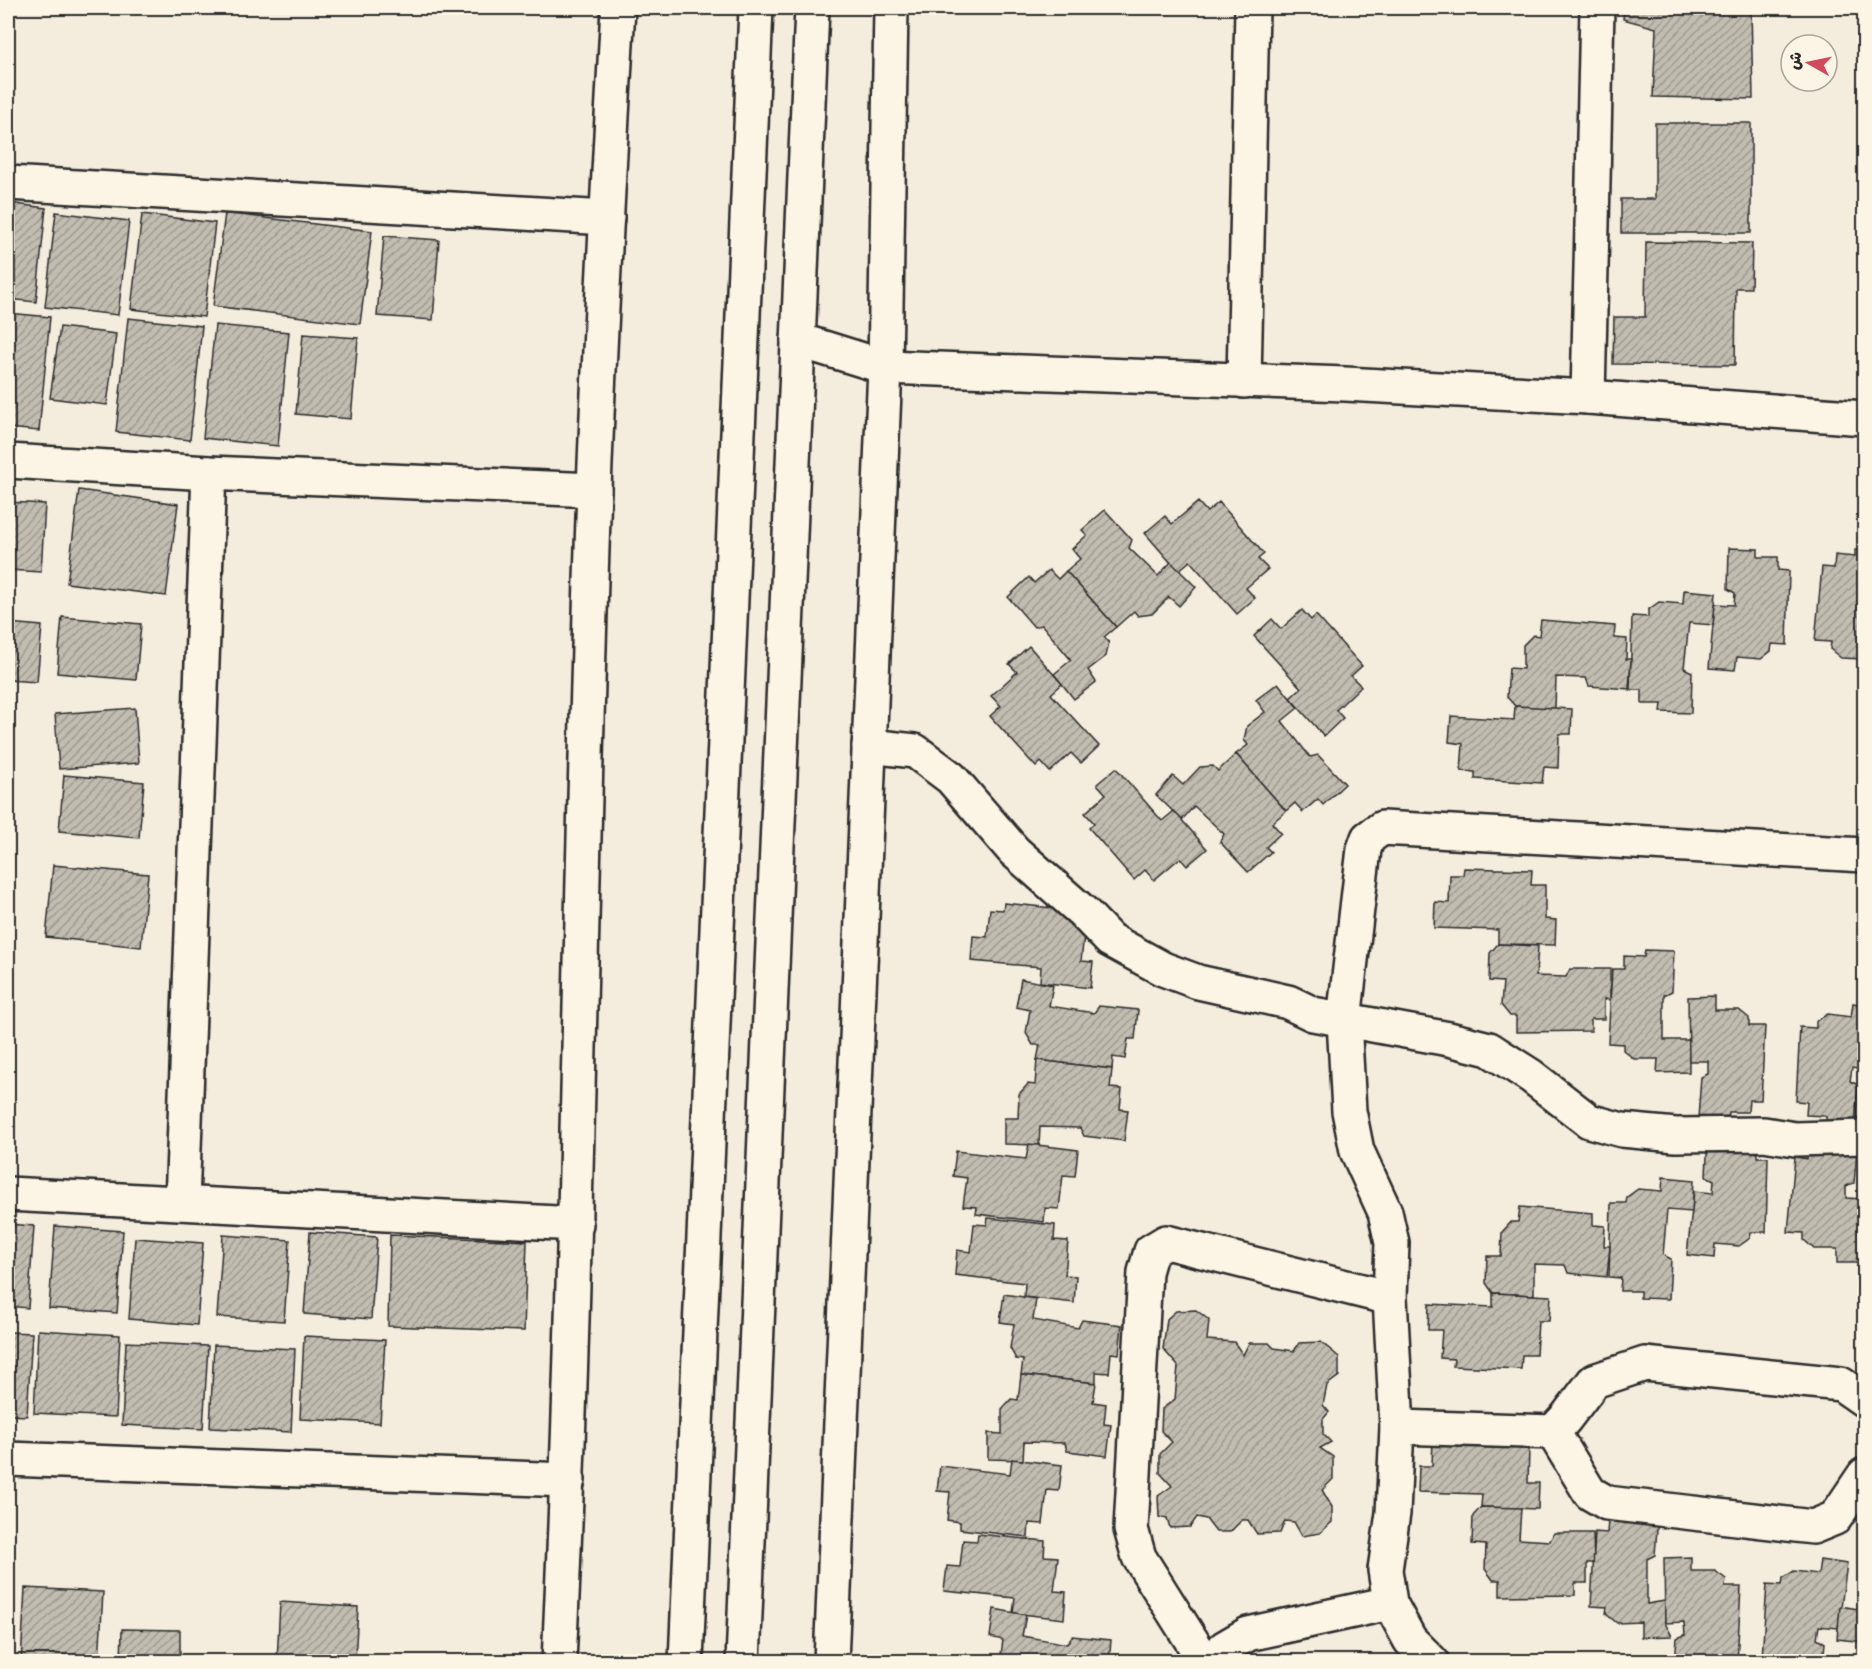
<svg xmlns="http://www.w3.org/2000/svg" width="1872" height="1669" font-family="Kalam,'Playpen Sans Arabic',sans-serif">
<defs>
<pattern id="building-hatch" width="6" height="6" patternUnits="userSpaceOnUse" patternTransform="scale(1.5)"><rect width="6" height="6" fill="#c2bdb1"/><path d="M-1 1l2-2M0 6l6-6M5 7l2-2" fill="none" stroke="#9e9a90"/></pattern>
</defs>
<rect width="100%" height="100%" fill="#f4edde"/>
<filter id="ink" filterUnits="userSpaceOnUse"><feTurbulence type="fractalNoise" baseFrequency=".0167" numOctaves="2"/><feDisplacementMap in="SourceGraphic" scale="12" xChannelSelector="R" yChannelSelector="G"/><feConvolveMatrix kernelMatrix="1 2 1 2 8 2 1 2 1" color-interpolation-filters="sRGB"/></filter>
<g filter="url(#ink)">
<g fill="url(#building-hatch)" stroke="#2b2b2b" stroke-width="1.5">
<polygon points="1624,8 1751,8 1753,99 1653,97 1656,28 1623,19"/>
<polygon points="1655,123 1751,123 1751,233 1621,233 1621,199 1655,199"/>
<polygon points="8,203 46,208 36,302 8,299"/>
<polygon points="56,212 129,221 118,315 45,307"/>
<polygon points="225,213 372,231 360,324 213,306"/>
<polygon points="142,214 215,223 204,317 131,309"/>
<polygon points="384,236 439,240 433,320 377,316"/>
<polygon points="1646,242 1752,243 1751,288 1736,288 1735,365 1613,364 1614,317 1645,317"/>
<polygon points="8,313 50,317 39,431 8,428"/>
<polygon points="128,318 202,326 190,440 116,432"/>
<polygon points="215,325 289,332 278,446 203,438"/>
<polygon points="60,327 116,334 107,405 50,398"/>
<polygon points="303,334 358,338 351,419 296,414"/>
<polygon points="79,490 178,504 166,596 67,583"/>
<polygon points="8,502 45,504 41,572 8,570"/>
<polygon points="1198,502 1207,512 1219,502 1264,554 1258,559 1268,569 1246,588 1255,598 1237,614 1190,561 1178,571 1145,533 1165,516 1172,524"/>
<polygon points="1105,510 1132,540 1129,548 1158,576 1171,562 1196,587 1179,606 1169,597 1152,614 1138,616 1134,611 1116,627 1066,571 1080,559 1072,549 1087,535 1082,530"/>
<polygon points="1729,548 1758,549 1758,557 1778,557 1778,570 1789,571 1787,645 1772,644 1771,651 1761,659 1737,657 1735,670 1709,668 1715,604 1734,605 1735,593 1728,589"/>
<polygon points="1855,550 1864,550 1864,673 1864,659 1841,658 1830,649 1831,642 1815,641 1822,567 1834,568 1835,555 1855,557"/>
<polygon points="1049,570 1058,579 1066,571 1116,627 1104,637 1109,642 1106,656 1088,670 1096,682 1074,699 1054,674 1071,660 1042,625 1034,627 1008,597 1029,577 1034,583"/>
<polygon points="1684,590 1716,593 1713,625 1689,623 1684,668 1692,672 1691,713 1661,712 1662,704 1642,704 1642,690 1630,690 1632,616 1648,617 1648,610 1659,602 1683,604"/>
<polygon points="1302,610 1311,620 1316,615 1362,666 1351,676 1361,686 1336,710 1343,718 1324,736 1290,698 1301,688 1254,636 1272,619 1281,629"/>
<polygon points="62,617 141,624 136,680 57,673"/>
<polygon points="1541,620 1615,626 1614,638 1627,639 1626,659 1631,659 1629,689 1589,686 1586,678 1556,677 1555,709 1515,706 1507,697 1509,668 1523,669 1523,645 1533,635 1539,636"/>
<polygon points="8,623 42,626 37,682 8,680"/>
<polygon points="1029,646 1062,684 1051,694 1099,746 1081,763 1071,753 1050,772 1041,762 1036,767 990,716 1001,706 991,696 1017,672 1009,664"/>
<polygon points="1278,683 1298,708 1282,721 1310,757 1318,755 1345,784 1323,805 1318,799 1303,812 1295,803 1286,811 1236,754 1248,745 1244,740 1247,726 1265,712 1256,700"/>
<polygon points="1515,706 1572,709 1571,734 1559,734 1558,768 1544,767 1542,783 1475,779 1475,772 1461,771 1463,744 1449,742 1451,716 1514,720"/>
<polygon points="135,708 139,763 59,769 55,714"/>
<polygon points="1236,754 1286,811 1272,823 1281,833 1266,847 1271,852 1248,872 1220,842 1224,834 1194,806 1182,820 1156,795 1173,776 1183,785 1200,767 1213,766 1218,771"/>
<polygon points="1116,768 1162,821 1174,811 1207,849 1187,866 1180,858 1154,880 1145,870 1134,880 1089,828 1094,823 1085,813 1106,794 1097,784"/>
<polygon points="64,775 144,782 139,838 59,831"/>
<polygon points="53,865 148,874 141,947 46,937"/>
<polygon points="1464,868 1532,870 1531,885 1545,885 1545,919 1556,920 1555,945 1498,944 1498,930 1434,928 1435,902 1449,903 1450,875 1463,875"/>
<polygon points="1004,903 1072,910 1070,925 1085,926 1081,961 1093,962 1090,988 1040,982 1041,967 971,961 973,936 987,937 990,909 1003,910"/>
<polygon points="1498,944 1538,946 1536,976 1566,977 1570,969 1610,969 1610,1000 1604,999 1604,1019 1591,1019 1591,1031 1516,1032 1516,1016 1510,1016 1501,1005 1503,982 1489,981 1490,953"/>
<polygon points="1645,950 1674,951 1672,991 1664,995 1664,1040 1689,1040 1689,1072 1657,1073 1658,1059 1634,1059 1623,1050 1623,1044 1608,1043 1612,969 1624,969 1624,956 1644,957"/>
<polygon points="1021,979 1053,985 1049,1006 1094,1013 1099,1006 1138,1010 1135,1039 1128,1039 1125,1059 1113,1057 1112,1069 1037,1060 1040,1045 1033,1045 1026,1033 1030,1010 1016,1007"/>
<polygon points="1715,996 1715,1010 1739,1010 1749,1018 1749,1026 1765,1026 1761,1100 1749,1100 1748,1112 1729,1112 1728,1119 1698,1118 1701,1077 1708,1074 1708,1061 1689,1061 1688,997"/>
<polygon points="1853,1003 1864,1005 1864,1070 1852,1068 1850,1081 1858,1085 1855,1125 1826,1124 1826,1116 1806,1115 1807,1102 1796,1101 1800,1027 1816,1028 1816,1021 1828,1014 1851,1017"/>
<polygon points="1037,1060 1112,1069 1110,1088 1122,1089 1120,1109 1128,1110 1124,1141 1084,1136 1080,1128 1040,1127 1039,1145 1004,1144 1004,1118 1018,1118 1019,1094 1028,1084 1035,1085"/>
<polygon points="1708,1136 1757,1144 1757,1157 1768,1157 1766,1232 1751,1232 1750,1238 1739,1246 1715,1244 1714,1258 1687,1255 1694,1191 1713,1193 1714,1180 1706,1176"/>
<polygon points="1858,1142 1854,1183 1846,1186 1846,1198 1864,1199 1864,1263 1837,1263 1837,1249 1814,1249 1804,1240 1804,1233 1788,1232 1795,1157 1807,1159 1808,1146"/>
<polygon points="1029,1144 1078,1150 1075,1176 1063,1175 1059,1209 1045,1208 1044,1222 976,1214 977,1207 963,1206 967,1178 953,1176 956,1151 1026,1159"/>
<polygon points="1663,1177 1694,1180 1692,1212 1667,1210 1663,1255 1671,1259 1669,1299 1640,1298 1640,1291 1620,1291 1621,1278 1609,1277 1611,1203 1626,1203 1627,1197 1638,1189 1662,1191"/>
<polygon points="1520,1207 1593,1213 1593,1225 1605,1226 1604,1246 1610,1246 1607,1277 1568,1273 1565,1265 1534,1264 1534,1295 1493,1293 1486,1283 1487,1256 1501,1256 1502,1232 1511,1222 1518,1222"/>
<polygon points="988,1218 1055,1225 1054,1240 1068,1241 1065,1275 1076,1276 1074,1303 1024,1297 1025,1283 955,1275 957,1250 971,1252 974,1224 987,1225"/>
<polygon points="8,1224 34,1226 28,1308 8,1306"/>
<polygon points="55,1226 123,1231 117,1313 49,1308"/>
<polygon points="310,1232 377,1237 371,1319 304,1314"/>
<polygon points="223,1235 290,1240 284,1321 217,1317"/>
<polygon points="390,1235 527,1241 524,1331 388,1326"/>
<polygon points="135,1238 203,1243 197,1325 129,1319"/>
<polygon points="1493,1293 1551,1296 1549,1321 1538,1321 1536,1355 1522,1355 1521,1369 1453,1366 1454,1359 1440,1358 1442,1330 1428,1330 1429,1304 1493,1307"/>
<polygon points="1004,1294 1036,1299 1033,1320 1078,1328 1082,1320 1122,1325 1119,1354 1111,1353 1109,1373 1096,1372 1096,1383 1021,1375 1023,1360 1016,1359 1010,1348 1014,1324 1000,1322"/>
<polygon points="1196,1310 1209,1320 1207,1340 1234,1342 1243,1355 1249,1343 1269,1343 1274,1348 1294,1351 1299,1343 1321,1342 1339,1357 1339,1376 1327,1385 1323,1405 1329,1412 1323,1419 1323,1434 1331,1442 1320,1448 1333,1457 1333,1479 1322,1490 1332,1507 1332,1522 1320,1533 1302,1536 1294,1522 1285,1521 1280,1533 1257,1534 1248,1520 1242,1520 1230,1532 1216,1532 1206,1519 1197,1517 1190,1527 1170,1528 1167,1518 1159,1517 1158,1496 1172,1486 1160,1473 1160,1454 1172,1442 1161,1431 1162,1409 1175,1399 1178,1366 1163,1349 1167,1319 1176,1311"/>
<polygon points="38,1330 120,1335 116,1417 34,1413"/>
<polygon points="8,1332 32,1333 27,1416 8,1415"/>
<polygon points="304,1336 385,1340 380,1423 300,1419"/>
<polygon points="126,1342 208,1346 203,1429 122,1425"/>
<polygon points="214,1345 295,1349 291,1432 210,1428"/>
<polygon points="1021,1375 1096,1383 1093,1402 1106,1404 1104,1424 1111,1425 1107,1456 1067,1451 1065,1443 1024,1442 1023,1460 988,1459 988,1433 1002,1434 1002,1409 1011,1399 1018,1400"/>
<polygon points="1515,1433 1515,1448 1529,1449 1528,1483 1539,1483 1538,1509 1481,1507 1482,1494 1418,1492 1419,1466 1432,1466 1433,1438"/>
<polygon points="1012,1459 1062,1465 1059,1491 1047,1490 1043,1524 1029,1523 1028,1537 960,1529 960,1522 947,1520 950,1492 937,1491 940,1466 1010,1474"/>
<polygon points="1481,1507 1521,1508 1519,1539 1550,1541 1554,1533 1593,1533 1594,1563 1587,1563 1587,1583 1575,1583 1575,1595 1500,1596 1500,1580 1493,1580 1485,1569 1486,1545 1472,1544 1473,1516"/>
<polygon points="1658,1515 1655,1555 1647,1559 1647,1604 1665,1601 1665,1623 1672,1636 1641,1637 1641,1622 1617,1623 1606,1614 1607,1607 1591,1606 1595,1532 1607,1533 1608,1520"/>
<polygon points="978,1534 1045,1541 1044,1556 1058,1557 1054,1591 1066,1592 1064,1619 1013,1613 1015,1598 944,1591 947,1566 960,1567 963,1540 977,1541"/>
<polygon points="1691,1557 1691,1571 1715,1571 1726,1579 1725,1587 1741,1587 1737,1662 1675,1662 1677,1638 1685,1635 1684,1622 1665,1623 1664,1558"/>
<polygon points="1820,1560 1847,1564 1838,1628 1819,1626 1817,1638 1825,1643 1823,1662 1774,1662 1774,1659 1762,1658 1767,1584 1782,1585 1783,1578 1794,1571 1818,1574"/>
<polygon points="25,1588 103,1592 99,1662 21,1662"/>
<polygon points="280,1602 358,1607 355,1662 277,1662"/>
<polygon points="1840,1606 1864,1610 1864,1642 1837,1639"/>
<polygon points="994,1609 1026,1615 1022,1636 1067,1644 1072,1636 1111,1640 1109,1662 1000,1662 1003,1640 990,1637"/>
<polygon points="122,1629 180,1630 180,1662 121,1662"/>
</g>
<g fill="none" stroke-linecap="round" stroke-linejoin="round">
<defs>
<g id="street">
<polyline points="8,183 607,218"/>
<polyline points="798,340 885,367 1345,384 1588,397 1864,418"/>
<polyline points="1244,381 1252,8"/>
<polyline points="1588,397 1597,8"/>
<polyline points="8,461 209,473 594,490"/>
<polyline points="869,746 915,751 951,778 1014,851 1083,912 1110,940 1163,969 1198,982 1288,1002 1313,1014 1449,1039 1489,1049 1531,1076 1589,1121 1622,1130 1676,1135 1764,1134 1795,1139 1864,1137"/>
<polyline points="8,1194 576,1224"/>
<polyline points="182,1203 209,473"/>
<polyline points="1397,1427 1553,1432 1565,1419 1594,1381 1645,1364 1841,1384 1864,1400"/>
<polyline points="1553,1432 1590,1493 1607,1503 1813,1527 1835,1518 1864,1475"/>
<polyline points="8,1459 568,1480"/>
<path d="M559 1662C578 1271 580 880 594 489 600 329 609 168 618 8"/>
<polyline points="831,1662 885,367 891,8"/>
<polyline points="1205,1662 1139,1557 1131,1529 1145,1272 1151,1251 1166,1242 1390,1298"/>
<polyline points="1217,1662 1224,1648 1248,1634 1390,1603"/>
<polyline points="1432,1662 1410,1640 1390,1603 1385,1570 1393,1513 1397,1427 1390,1298 1392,1243 1385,1212 1357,1151 1349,1111 1344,1020 1364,849 1368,838 1382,828 1864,855"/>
</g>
<g id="highway">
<polyline points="686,1662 756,8"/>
<polyline points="743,1662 812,8"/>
</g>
</defs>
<use href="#street" stroke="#2b2b2b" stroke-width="38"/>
<use href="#highway" stroke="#2b2b2b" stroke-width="38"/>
<use href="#street" stroke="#fcf5e5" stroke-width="33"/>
<use href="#highway" stroke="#fcf5e5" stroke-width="33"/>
</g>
</g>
<rect width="1872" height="1669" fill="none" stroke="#fcf5e5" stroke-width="30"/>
<rect x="15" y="15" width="1842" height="1639" fill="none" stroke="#2b2b2b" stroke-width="2" filter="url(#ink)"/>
<g transform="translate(1809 63) rotate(279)"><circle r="28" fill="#fcf5e5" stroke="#a8a49b" stroke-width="1.5"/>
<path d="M0-4.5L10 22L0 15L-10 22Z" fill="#d1495b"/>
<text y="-9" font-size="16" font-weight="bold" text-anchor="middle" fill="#2b2b2b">ش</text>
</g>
</svg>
